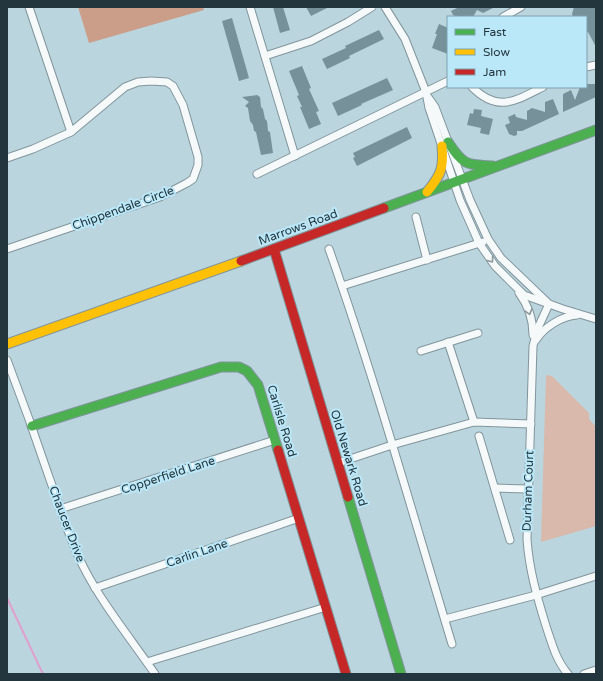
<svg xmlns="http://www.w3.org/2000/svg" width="603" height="681" font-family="'Varela Round',sans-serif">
<rect width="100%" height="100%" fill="#bbd5de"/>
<polygon fill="#d9b9ab" points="546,375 552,376 589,413 589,419 596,427 596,526 541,542"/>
<polygon fill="#cb9e89" points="78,7 203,7 204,10 89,43"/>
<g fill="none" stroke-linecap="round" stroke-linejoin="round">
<polyline stroke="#dfa0ce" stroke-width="2" points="7,598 43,674"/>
</g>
<g fill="#76919a">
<polygon points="273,7 283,7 290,30 280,33"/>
<polygon points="306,7 329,7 311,16"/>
<polygon points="459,7 495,7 483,13 477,10 473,17 457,17 453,15 451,11"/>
<polygon points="574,7 596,7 596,47 588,32 586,33 586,17 573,17 572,14"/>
<polygon points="232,18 249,78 239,81 222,21"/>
<polygon points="439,24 448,28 448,54 432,48 437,34 435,34"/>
<polygon points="379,30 384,39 349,56 350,58 327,69 322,59 346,48 345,46"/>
<polygon points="302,66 311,88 309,89 319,111 316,112 321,124 309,129 300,107 302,107 297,96 299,95 289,71"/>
<polygon points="387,78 393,90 361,104 362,105 338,116 332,103"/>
<polygon points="586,84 596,84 596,97 563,112 563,94 571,90 575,100 580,87 586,87"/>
<polygon points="257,95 260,97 261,107 263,109 265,119 267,121 268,131 270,132 273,153 261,155 256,132 254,131 253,125 250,121 248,108 245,106 249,102 242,97"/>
<polygon points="553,99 559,114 522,131 517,131 517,135 514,136 509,134 505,125 510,123 508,117 515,114 516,117 527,120 527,111 532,108 545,112 545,102"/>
<polygon points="474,109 482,110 481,116 493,119 489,135 480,133 481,128 467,125 470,113 473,114"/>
<polygon points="407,127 412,138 357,166 353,158 355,157 353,153"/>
</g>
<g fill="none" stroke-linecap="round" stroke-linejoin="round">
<defs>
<g id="street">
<polyline points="29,7 71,132"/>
<polyline points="250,7 295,156"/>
<polyline points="385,7 405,39 426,92 429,108 460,200 479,243 495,266 524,295 563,309 596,319"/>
<polyline points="503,17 521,7"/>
<polyline points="265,56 311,41 348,22 372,7"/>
<polyline points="586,67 596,65"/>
<path d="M472 87C498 113 515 101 543 87"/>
<polyline points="428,97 435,107 470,200 488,239 501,258 547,302"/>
<polyline points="7,158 33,149 71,132 125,87 138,82 151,81 167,82 173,86 183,105 198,157 198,165 193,179 187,183 160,197 7,249"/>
<polyline points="257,174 448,81"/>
<polyline points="416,217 427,260"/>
<path d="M329 249C375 379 412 512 452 644"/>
<polyline points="342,286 483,242"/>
<path d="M519 293C528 305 533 320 533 335"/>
<path d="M549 304 537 330 533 346 527 539C529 569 537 597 546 626 552 644 556 660 568 674"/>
<path d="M536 340C544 327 562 316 577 315"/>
<polyline points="448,342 474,422"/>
<polyline points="421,351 478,333"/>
<path d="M7 360C22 399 36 438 49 477 60 507 69 539 84 568 103 605 131 639 155 674"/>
<polyline points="479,436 510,540"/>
<polyline points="338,463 392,445 474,422 531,424"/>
<polyline points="495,488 528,489"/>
<polyline points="60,509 275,440"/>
<polyline points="95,588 299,518"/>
<polyline points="445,619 536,595 596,576"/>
<polyline points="147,662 326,607"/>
<polyline points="584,674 596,670"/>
</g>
<g id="fast">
<path d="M448 142C463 165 466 165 493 166"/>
<polyline points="384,208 596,130"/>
<polyline points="32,426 221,367 239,367 247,371 254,380 258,385 278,450"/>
<polyline points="348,497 401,674"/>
</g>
<g id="slow">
<path d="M427 192C441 175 444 168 442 146"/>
<polyline points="7,344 241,261"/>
</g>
<g id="jam">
<polyline points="274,249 348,497"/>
<polyline points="241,261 384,208"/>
<polyline points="278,450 346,674"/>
</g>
</defs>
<use href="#street" stroke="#81959c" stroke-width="9"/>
<use href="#fast" stroke="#81959c" stroke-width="11"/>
<use href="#slow" stroke="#81959c" stroke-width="11"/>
<use href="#jam" stroke="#81959c" stroke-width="11"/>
<use href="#street" stroke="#f5f9fa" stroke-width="7"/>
<use href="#fast" stroke="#4caf50" stroke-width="9"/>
<use href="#slow" stroke="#ffc107" stroke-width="9"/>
<use href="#jam" stroke="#c62828" stroke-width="9"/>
</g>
<defs><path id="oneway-chevron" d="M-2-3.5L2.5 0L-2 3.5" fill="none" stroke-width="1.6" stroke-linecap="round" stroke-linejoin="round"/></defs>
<g stroke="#8c989c">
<use href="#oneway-chevron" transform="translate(491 260) rotate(54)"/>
<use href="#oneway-chevron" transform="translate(529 312) rotate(74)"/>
</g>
<g text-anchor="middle" stroke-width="4" stroke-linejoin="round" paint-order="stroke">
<g font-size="12" fill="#24363d" stroke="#bae8f9">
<text transform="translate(123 208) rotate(-20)" y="4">Chippendale Circle</text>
<text transform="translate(298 227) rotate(-20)" y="4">Marrows Road</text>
<text transform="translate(282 421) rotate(73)" y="4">Carlisle Road</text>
<text transform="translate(349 458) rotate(73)" y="4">Old Newark Road</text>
<text transform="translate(168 475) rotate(-18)" y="4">Copperfield Lane</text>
<text transform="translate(528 491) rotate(-88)" y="4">Durham Court</text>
<text transform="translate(67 524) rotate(69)" y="4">Chaucer Drive</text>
<text transform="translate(197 553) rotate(-19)" y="4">Carlin Lane</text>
</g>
</g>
<rect width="603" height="681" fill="none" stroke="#24363d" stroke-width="16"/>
<rect x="447" y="16" width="140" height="72" fill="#bae8f9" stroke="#7ea1ae"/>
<rect x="455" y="29" width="20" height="6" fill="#4caf50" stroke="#7ea1ae"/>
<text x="483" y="36" font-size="12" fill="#24363d">Fast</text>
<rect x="455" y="49" width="20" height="6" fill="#ffc107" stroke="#7ea1ae"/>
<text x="483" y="56" font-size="12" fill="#24363d">Slow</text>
<rect x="455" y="69" width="20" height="6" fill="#c62828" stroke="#7ea1ae"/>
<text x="483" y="76" font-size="12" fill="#24363d">Jam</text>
</svg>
